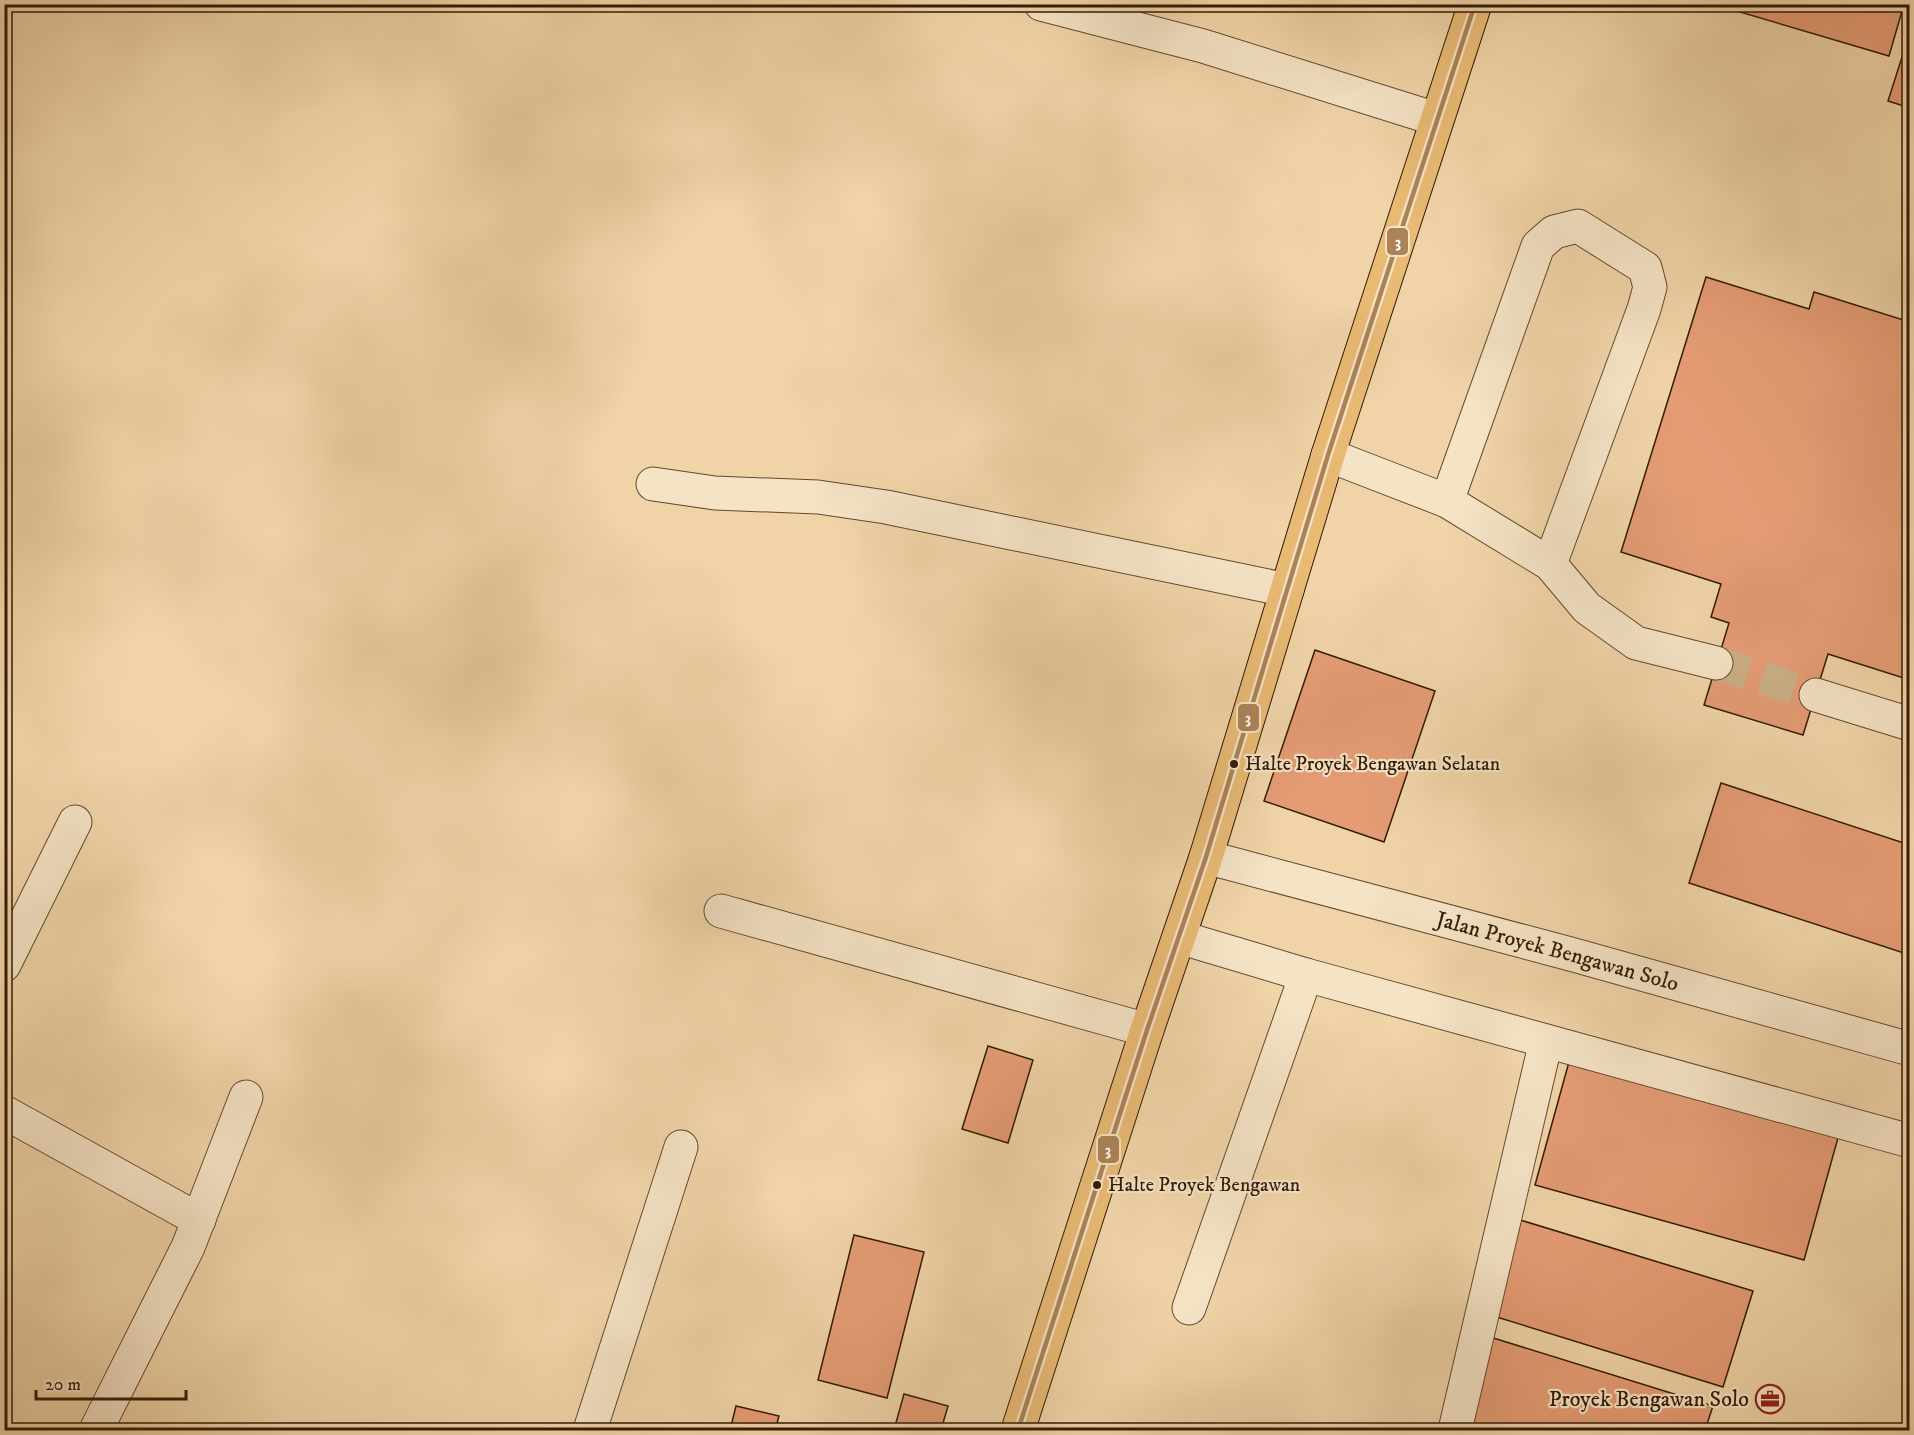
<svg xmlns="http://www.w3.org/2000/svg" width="1914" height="1435" viewBox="0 0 1914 1435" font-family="'IM FELL DW Pica',serif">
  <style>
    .building { fill: #e59c75; stroke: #321b06; stroke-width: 1.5 }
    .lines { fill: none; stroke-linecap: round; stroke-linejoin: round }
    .minor-tunnel { stroke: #caaf87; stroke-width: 33; stroke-dasharray: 33 16; stroke-linecap: butt }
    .minor-casing { stroke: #62492e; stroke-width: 35 }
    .major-casing { stroke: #321b06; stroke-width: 35 }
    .minor { stroke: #f5e3c6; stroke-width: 33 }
    .major { stroke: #e8ba74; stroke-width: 33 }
    .bus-1-casing { stroke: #f5e3c6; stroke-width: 9 }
    .bus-1 { stroke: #ac8356; stroke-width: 4.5 }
    .bus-dot { fill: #321b06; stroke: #f5e3c6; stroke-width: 2 }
    .labels { text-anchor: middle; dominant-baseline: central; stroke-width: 4.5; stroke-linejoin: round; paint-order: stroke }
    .bus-label { font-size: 20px; fill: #321b06; stroke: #f5e3c6; text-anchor: start }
    .street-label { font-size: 22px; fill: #321b06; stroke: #f5e3c6 }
    .poi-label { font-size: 22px; fill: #321b06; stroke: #f5e3c6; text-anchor: end }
    .line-badge { stroke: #f5e3c6; stroke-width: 2 }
    .badge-label { font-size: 16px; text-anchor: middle; font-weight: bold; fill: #fff }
  </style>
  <rect width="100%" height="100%" fill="#f0d4a7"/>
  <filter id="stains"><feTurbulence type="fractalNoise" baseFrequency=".00333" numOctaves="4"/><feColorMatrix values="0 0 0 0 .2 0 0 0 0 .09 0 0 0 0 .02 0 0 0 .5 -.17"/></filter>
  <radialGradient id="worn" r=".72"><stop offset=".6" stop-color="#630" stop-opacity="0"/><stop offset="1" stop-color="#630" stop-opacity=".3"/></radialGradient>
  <!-- building -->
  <g class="building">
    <path d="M 1713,4 L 1904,4 L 1889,56 Z"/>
    <path d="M 1910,32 L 1910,108 L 1888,101 Z"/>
    <path d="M 1706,277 L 1809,309 L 1814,292 L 1910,322 L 1910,680 L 1828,654 L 1803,735 L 1704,705 L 1729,623 L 1711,617 L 1721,584 L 1621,552 Z"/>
    <path d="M 1315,650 L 1435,691 L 1384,842 L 1264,801 Z"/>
    <path d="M 1721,783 L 1910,845 L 1910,955 L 1689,883 Z"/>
    <path d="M 988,1046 L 1033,1060 L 1008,1143 L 962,1129 Z"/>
    <path d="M 1572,1051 L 1841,1127 L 1804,1260 L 1535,1185 Z"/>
    <path d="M 1517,1219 L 1753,1291 L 1723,1387 L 1487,1314 Z"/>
    <path d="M 854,1235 L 924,1252 L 887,1398 L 818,1380 Z"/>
    <path d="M 1490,1337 L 1713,1406 L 1705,1430 L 1462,1430 Z"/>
    <path d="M 904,1394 L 948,1406 L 941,1430 L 894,1430 Z"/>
    <path d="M 736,1406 L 779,1416 L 775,1430 L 730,1430 Z"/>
  </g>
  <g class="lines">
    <!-- minor-tunnel -->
    <path class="minor-tunnel" d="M 1716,663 L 1816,695"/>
    <!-- minor casing -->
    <g class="minor-casing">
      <g id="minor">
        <path d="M 1041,4 L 1203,46 L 1436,119"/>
        <path d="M 1328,455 L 1447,501 L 1550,564 L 1587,608 L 1636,643 L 1716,663"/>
        <path d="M 653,484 L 715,493 L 818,497 L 886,507 L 1287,590"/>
        <path d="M 1447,501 L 1538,246 L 1554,232 L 1578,226 L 1645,268 L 1650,287 L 1644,309 L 1550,564"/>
        <path d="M 1816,695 L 1910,724"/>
        <path id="s1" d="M 1206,857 L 1574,955 L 1910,1049"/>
        <path d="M 721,911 L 1147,1030"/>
        <path d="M 1179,937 L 1306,975 L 1910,1141"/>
        <path d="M 4,965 L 75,822"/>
        <path d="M 4,1112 L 199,1220"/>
        <path d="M 1189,1308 L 1306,975"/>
        <path d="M 96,1430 L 188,1247 L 246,1097"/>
        <path d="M 590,1430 L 681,1147"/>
        <path d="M 1455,1430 L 1546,1041"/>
      </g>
    </g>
    <!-- major casing -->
    <g class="major-casing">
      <path id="major" d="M 1018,1430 L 1147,1030 L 1206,857 L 1328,455 L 1475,4"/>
    </g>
    <!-- minor -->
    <use href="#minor" class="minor"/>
    <!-- major -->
    <use href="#major" class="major"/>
    <!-- bus-1 casing -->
    <g class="bus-1-casing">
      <path id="bus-1" d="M 1018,1430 L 1147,1030 L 1206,857 L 1328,455 L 1475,4"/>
    </g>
    <!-- bus-1 -->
    <use href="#bus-1" class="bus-1"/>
  </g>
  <!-- icons -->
  <defs>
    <g id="office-ring" transform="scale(1.5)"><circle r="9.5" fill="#f5e3c6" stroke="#8f2418" stroke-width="1.5"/><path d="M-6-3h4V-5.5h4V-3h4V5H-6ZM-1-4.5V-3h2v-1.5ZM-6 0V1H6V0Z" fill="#8f2418"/></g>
  </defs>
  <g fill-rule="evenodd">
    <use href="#office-ring" x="1770" y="1399"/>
  </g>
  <!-- markers -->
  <g class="bus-dot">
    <circle cx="1234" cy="764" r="5"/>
    <circle cx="1097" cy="1185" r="5"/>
  </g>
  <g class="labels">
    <!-- bus labels -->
    <g class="bus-label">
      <text x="1245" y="764">Halte Proyek Bengawan Selatan</text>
      <text x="1108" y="1185">Halte Proyek Bengawan</text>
    </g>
    <!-- street labels -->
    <g class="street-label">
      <text stroke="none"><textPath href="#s1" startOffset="364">Jalan Proyek Bengawan Solo</textPath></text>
    </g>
    <!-- poi labels -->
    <g class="poi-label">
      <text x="1749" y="1399">Proyek Bengawan Solo</text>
    </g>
  </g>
  <g class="line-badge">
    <rect x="1386" y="227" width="23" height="29" rx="6" fill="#ac8356"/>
    <rect x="1237" y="703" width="23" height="29" rx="6" fill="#ac8356"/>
    <rect x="1097" y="1135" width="23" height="29" rx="6" fill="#ac8356"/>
  </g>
  <g class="badge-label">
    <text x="1398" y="247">3</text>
    <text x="1248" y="723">3</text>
    <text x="1108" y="1155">3</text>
  </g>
  <!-- margin -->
  <rect width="1914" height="1435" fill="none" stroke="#f0d4a7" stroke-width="24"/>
  <rect x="6" y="6" width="1902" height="1423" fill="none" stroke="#321b06" stroke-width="3"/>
  <rect x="12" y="12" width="1890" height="1411" fill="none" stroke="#321b06" stroke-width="1.5"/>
  <!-- scale -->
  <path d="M36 1390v9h150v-9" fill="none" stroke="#321b06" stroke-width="3"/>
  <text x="45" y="1390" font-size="18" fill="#321b06" stroke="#f5e3c6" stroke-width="4.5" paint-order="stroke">20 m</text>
  <rect width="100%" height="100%" filter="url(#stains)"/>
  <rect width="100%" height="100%" fill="url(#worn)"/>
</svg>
